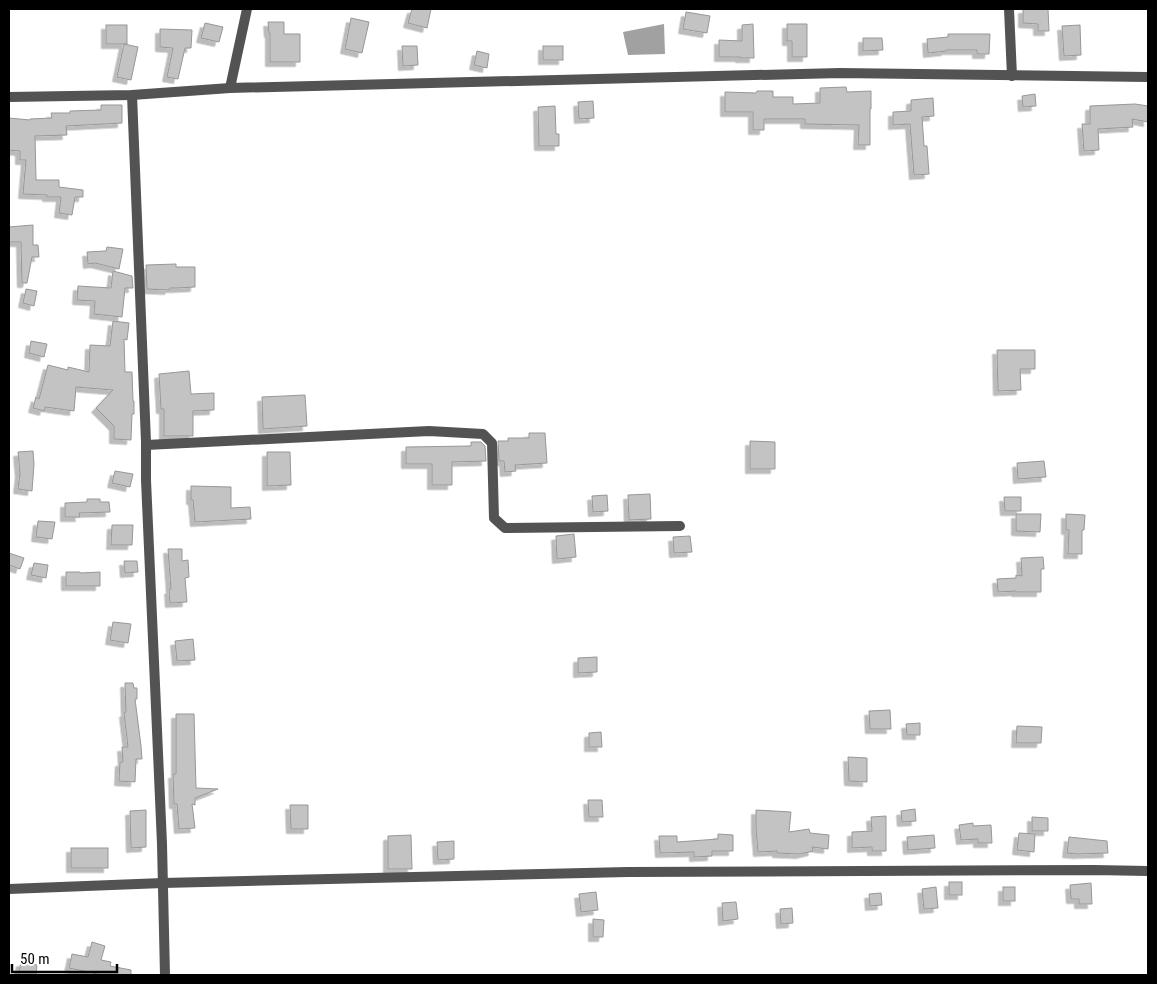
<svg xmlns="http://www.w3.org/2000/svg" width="1157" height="984" viewBox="0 0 1157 984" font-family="'Roboto Condensed',sans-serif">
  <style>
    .water { fill: #a1a1a1 }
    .building { fill: #c3c3c3; stroke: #979797; filter: url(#shadow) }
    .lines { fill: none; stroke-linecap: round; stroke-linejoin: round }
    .street { stroke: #535353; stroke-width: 10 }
  </style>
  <defs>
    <filter id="shadow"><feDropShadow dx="-4.5" dy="4.5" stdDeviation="0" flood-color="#0004"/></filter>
  </defs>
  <rect width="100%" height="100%" fill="#fff"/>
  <!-- water -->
  <path class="water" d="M 664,24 L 665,54 L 628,55 L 623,32 Z"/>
  <!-- building -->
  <g class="building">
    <path d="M 412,9 L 431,9 L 427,28 L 408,23 Z"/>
    <path d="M 1023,9 L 1048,9 L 1049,31 L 1038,31 L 1038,24 L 1023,23 Z"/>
    <path d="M 686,12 L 710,16 L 707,33 L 683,29 Z"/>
    <path d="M 351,18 L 369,22 L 362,53 L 345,49 Z"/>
    <path d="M 268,22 L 284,22 L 284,34 L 300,34 L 300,62 L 270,62 L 270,33 L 269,33 Z"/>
    <path d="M 205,23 L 223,27 L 219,42 L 201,38 Z"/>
    <path d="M 753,24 L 754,58 L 740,58 L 740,57 L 719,57 L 719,40 L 742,41 L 742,25 Z"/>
    <path d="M 787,24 L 807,24 L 807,57 L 792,57 L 792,41 L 787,41 Z"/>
    <rect x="106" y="25" width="21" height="19"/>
    <path d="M 1080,25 L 1081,55 L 1064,56 L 1062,26 Z"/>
    <path d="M 160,29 L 192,30 L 191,48 L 185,48 L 178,79 L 167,77 L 173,48 L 160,47 Z"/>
    <path d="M 948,34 L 990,34 L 989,54 L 977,54 L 977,50 L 946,50 L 946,51 L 928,53 L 927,39 L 948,37 Z"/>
    <path d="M 863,38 L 882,38 L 883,50 L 863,51 Z"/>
    <path d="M 124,44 L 138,47 L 131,80 L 117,77 Z"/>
    <path d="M 402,46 L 417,46 L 418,65 L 403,66 Z"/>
    <rect x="543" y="46" width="20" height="14"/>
    <path d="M 477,51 L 489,54 L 487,68 L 474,65 Z"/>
    <path d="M 846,87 L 847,92 L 871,91 L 871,109 L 870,109 L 870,145 L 858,145 L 859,125 L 805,124 L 805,119 L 764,119 L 764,130 L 753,130 L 753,112 L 725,112 L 725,92 L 756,93 L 757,91 L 773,91 L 773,97 L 793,97 L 793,104 L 820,103 L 820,88 Z"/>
    <path d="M 1035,94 L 1036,106 L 1023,107 L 1022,96 Z"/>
    <path d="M 933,98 L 934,116 L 922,117 L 924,146 L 927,146 L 929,174 L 914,175 L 910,124 L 893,125 L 893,112 L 911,111 L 911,100 Z"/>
    <path d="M 593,101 L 594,118 L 579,119 L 578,102 Z"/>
    <path d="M 1135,104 L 1148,106 L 1148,122 L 1132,119 L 1133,127 L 1098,129 L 1099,150 L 1084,151 L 1082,124 L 1090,124 L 1090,106 Z"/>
    <path d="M 101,105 L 122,105 L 122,123 L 66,126 L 67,135 L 35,136 L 36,180 L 59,180 L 59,187 L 83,190 L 83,197 L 75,197 L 72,215 L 59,213 L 61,197 L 47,197 L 47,195 L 23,194 L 26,160 L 20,160 L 20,151 L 9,150 L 9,118 L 30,120 L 30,119 L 52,118 L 51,113 L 70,113 L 70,111 L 101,110 Z"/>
    <path d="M 555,106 L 556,134 L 559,134 L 559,146 L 539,146 L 538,107 Z"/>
    <path d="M 33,225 L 33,245 L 38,245 L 39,257 L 32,257 L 27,283 L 22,283 L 21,242 L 9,242 L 9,227 Z"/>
    <path d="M 107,247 L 123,249 L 119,269 L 95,263 L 88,264 L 87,252 L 106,251 Z"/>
    <path d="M 176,264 L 176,267 L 195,267 L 195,287 L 177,288 L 170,288 L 169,290 L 147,289 L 146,265 Z"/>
    <path d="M 113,271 L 132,276 L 133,288 L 125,288 L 122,317 L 94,314 L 95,301 L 77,300 L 78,286 L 111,288 Z"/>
    <path d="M 26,289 L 37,291 L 34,306 L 23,303 Z"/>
    <path d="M 113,321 L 129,323 L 127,340 L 124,339 L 125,372 L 132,372 L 133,401 L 134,401 L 134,414 L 132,414 L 131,440 L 114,439 L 114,426 L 96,408 L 113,390 L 76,387 L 74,411 L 45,407 L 44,411 L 33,408 L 36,397 L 39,399 L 48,365 L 68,370 L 68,367 L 89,372 L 90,345 L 110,346 Z"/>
    <path d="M 31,341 L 47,344 L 44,357 L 29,353 Z"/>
    <path d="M 997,350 L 1035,350 L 1035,369 L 1020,369 L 1021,390 L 998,391 Z"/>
    <path d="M 189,371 L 191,394 L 214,393 L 214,410 L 193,411 L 193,436 L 164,436 L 164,409 L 161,409 L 159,374 Z"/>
    <path d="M 305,395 L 307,426 L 263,429 L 262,397 Z"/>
    <path d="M 529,433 L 545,433 L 547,463 L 515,465 L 516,471 L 505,472 L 504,461 L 499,461 L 498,441 L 508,441 L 508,438 L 529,438 Z"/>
    <path d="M 750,441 L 775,442 L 775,469 L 750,469 Z"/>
    <path d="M 471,442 L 481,442 L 485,446 L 486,461 L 452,462 L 452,485 L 432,485 L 432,464 L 406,464 L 406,447 L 471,446 Z"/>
    <path d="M 33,451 L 34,464 L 32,491 L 18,489 L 20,473 L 18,452 Z"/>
    <path d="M 267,452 L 290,452 L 291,485 L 267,486 Z"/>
    <path d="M 1044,461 L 1046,477 L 1018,479 L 1017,463 Z"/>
    <path d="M 115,471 L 133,474 L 130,487 L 112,483 Z"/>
    <path d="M 191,486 L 231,487 L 231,508 L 250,507 L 251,519 L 195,522 L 193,500 L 191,500 Z"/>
    <path d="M 650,494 L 651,519 L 629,520 L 628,495 Z"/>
    <path d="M 607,495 L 608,511 L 593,512 L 592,496 Z"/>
    <path d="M 1004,497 L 1021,497 L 1021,511 L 1005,511 Z"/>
    <path d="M 87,499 L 100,499 L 100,502 L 109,502 L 110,512 L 79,513 L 80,517 L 65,517 L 65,503 L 87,502 Z"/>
    <path d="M 1016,514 L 1041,514 L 1040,532 L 1016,531 Z"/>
    <path d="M 1066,514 L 1085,515 L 1084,530 L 1082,530 L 1082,554 L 1068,554 L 1069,530 L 1066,530 Z"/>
    <path d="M 38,521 L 55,522 L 52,539 L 36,537 Z"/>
    <path d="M 112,525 L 133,525 L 132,545 L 111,545 Z"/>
    <path d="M 574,534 L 576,557 L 557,559 L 556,536 Z"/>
    <path d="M 690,536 L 692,552 L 674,553 L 673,537 Z"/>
    <path d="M 168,549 L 182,549 L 182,561 L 188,560 L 189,577 L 185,578 L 187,602 L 170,603 L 169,590 L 171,589 Z"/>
    <path d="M 9,553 L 24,558 L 20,569 L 9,565 Z"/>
    <path d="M 1043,557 L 1044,569 L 1041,569 L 1041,592 L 1016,592 L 1016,591 L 998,592 L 997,579 L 1016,578 L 1016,575 L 1022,576 L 1021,558 Z"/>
    <path d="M 124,561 L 137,561 L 138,572 L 125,573 Z"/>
    <path d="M 34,563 L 48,565 L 46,578 L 31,575 Z"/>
    <path d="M 66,572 L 80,572 L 80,573 L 100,572 L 100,586 L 66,586 Z"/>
    <path d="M 113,622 L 131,624 L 128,643 L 110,640 Z"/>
    <path d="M 193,639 L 195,660 L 177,661 L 175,641 Z"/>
    <path d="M 597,657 L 597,672 L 578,673 L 578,658 Z"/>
    <path d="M 125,683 L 133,683 L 134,688 L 137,688 L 137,699 L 135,699 L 141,746 L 142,759 L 136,759 L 135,782 L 119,781 L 120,762 L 123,762 L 122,747 L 128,747 L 124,713 L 126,712 Z"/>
    <path d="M 890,710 L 891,729 L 870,729 L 869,711 Z"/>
    <path d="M 176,714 L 194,714 L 196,788 L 218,789 L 195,798 L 195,805 L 192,804 L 195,828 L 179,829 L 177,804 L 174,804 L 173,774 L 176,774 Z"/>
    <path d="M 920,723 L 920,735 L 907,735 L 906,724 Z"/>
    <path d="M 1017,726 L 1042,727 L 1041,743 L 1016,743 Z"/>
    <path d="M 601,732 L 602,747 L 589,747 L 589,733 Z"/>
    <path d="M 848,757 L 867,758 L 867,782 L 849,781 Z"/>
    <path d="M 588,800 L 602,800 L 603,817 L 589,817 Z"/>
    <path d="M 290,805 L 308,805 L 308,829 L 291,829 Z"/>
    <path d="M 915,809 L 916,821 L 902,822 L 901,811 Z"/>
    <path d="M 146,810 L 146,847 L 131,848 L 130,811 Z"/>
    <path d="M 756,810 L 791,812 L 789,832 L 809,829 L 810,833 L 829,835 L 828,849 L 812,847 L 813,851 L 800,854 L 777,853 L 777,851 L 758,852 L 756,828 Z"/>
    <path d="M 886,816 L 886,851 L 872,851 L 872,847 L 852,848 L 852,832 L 872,831 L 871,817 Z"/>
    <path d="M 1032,817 L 1048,818 L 1048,831 L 1032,831 Z"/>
    <path d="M 973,823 L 973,826 L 991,825 L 992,843 L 978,843 L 978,839 L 961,840 L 959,825 Z"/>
    <path d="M 1019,833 L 1035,834 L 1034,852 L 1017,850 Z"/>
    <path d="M 718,834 L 733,835 L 733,851 L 712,851 L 712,856 L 694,857 L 694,852 L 660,853 L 659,836 L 677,836 L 677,842 L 718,839 Z"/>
    <path d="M 411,835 L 412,869 L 388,869 L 388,836 Z"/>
    <path d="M 934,835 L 935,848 L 908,850 L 907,837 Z"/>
    <path d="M 1069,837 L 1107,841 L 1108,853 L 1077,854 L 1067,853 Z"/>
    <path d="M 454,841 L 454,859 L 438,860 L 437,842 Z"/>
    <rect x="71" y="848" width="37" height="20"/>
    <rect x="949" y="882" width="13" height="13"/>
    <path d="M 1091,883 L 1092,904 L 1079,904 L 1079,899 L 1071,899 L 1070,885 Z"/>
    <path d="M 936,887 L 938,908 L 924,909 L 922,889 Z"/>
    <rect x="1003" y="887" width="12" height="14"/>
    <path d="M 596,892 L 598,910 L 581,912 L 579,894 Z"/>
    <path d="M 881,893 L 882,905 L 870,906 L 869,894 Z"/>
    <path d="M 736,902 L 738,919 L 723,921 L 722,903 Z"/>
    <path d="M 792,908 L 793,923 L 781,924 L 780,909 Z"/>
    <path d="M 593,919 L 604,920 L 603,937 L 593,937 Z"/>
    <path d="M 92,942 L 105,946 L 101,960 L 111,962 L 110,966 L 131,970 L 131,975 L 102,975 L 69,968 L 72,954 L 88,957 Z"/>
    <path d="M 21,962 L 37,965 L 36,975 L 18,975 Z"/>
  </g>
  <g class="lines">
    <!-- street -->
    <g class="street">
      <path d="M 1009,9 L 1012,76"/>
      <path d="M 230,88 L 247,9"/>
      <path d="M 132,95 L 146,442 L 146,480 L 162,844 L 165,975"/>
      <path d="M 9,97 L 132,95 L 230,88 L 840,73 L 1148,77"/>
      <path d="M 146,445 L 429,431 L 483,434 L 492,443 L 494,518 L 505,528 L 680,526"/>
      <path d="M 9,889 L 163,883 L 628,872 L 1094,870 L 1148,871"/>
    </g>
  </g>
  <!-- border -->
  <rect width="1157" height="984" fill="none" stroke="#000000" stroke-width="20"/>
  <!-- scale -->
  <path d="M12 964v8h105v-8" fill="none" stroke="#000000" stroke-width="2.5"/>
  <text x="20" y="964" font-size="15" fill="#000000" stroke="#ffffff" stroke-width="4" paint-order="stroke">50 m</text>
</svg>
